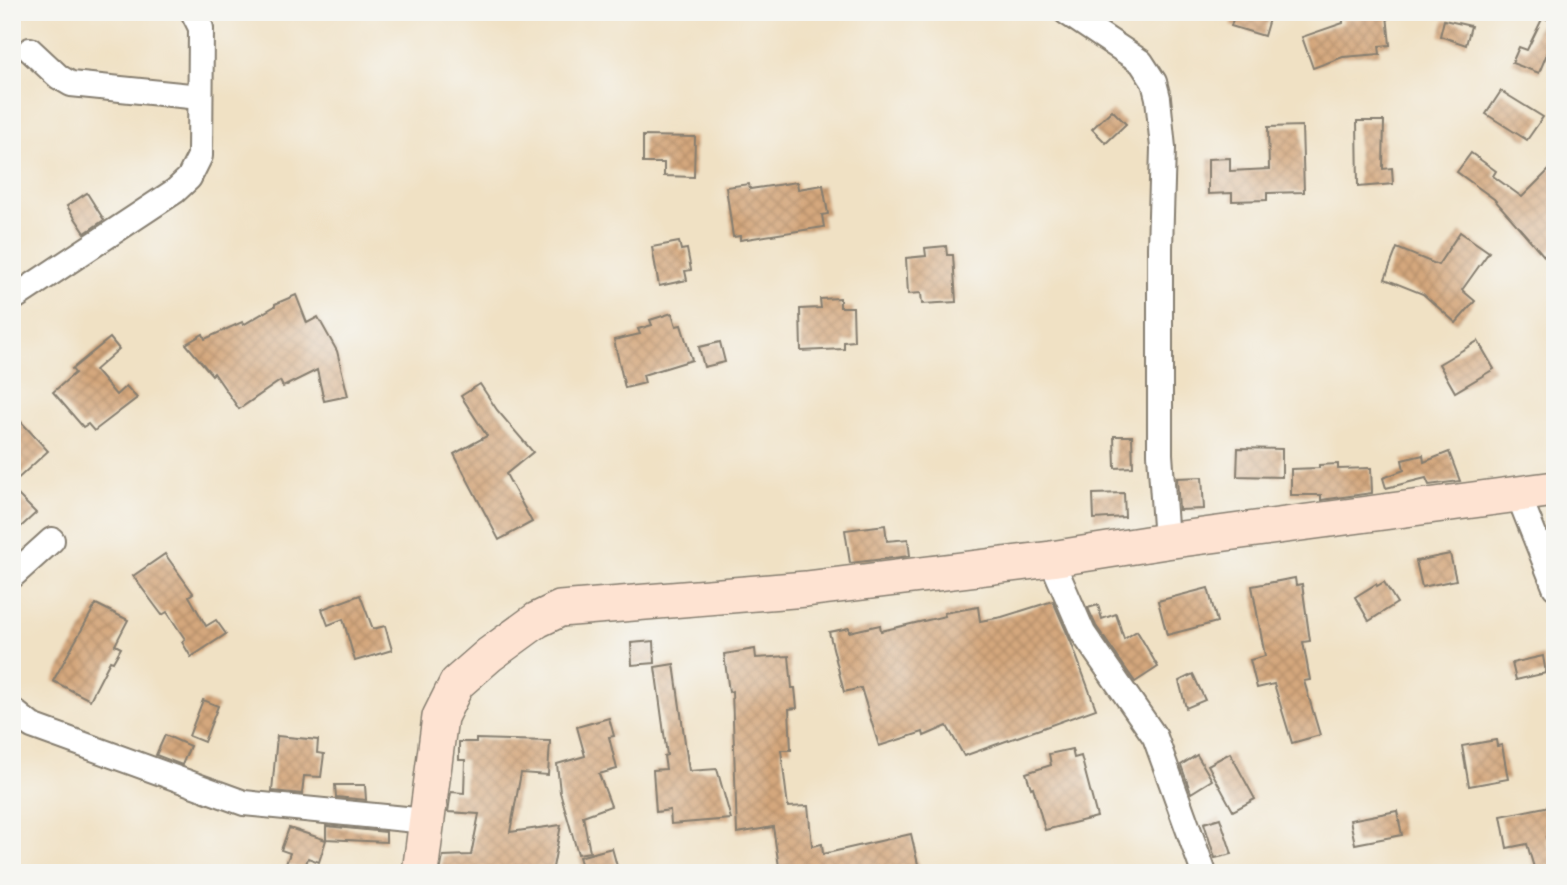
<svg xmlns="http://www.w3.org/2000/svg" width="1567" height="885" viewBox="0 0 1567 885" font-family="Itim,sans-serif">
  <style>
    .building { fill: url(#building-cross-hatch) }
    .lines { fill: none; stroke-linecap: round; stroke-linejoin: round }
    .street-casing { stroke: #867e70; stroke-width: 28 }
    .secondary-casing { stroke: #867e70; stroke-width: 38 }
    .street { stroke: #fff; stroke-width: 24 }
    .secondary { stroke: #fee3d2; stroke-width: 35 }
  </style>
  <defs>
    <pattern id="building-cross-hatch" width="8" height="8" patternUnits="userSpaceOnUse" patternTransform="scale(1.75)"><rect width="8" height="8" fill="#d4a77d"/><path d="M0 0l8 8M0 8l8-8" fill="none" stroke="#b58f6b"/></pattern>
  </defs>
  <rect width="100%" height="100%" fill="#f6f6f2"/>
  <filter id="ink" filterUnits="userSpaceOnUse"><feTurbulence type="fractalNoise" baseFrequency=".0143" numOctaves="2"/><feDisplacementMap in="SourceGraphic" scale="14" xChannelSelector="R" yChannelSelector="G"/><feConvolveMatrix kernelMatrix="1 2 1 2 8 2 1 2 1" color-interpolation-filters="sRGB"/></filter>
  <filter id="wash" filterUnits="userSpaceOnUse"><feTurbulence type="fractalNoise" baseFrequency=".00686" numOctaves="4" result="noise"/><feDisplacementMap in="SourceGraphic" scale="28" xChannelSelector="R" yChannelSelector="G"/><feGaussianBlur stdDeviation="1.57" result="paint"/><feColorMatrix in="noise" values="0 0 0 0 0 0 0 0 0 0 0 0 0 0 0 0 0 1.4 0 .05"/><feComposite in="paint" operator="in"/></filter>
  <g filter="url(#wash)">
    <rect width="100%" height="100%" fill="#f0e1c4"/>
    <g id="blocks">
      <!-- building -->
      <g class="building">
        <path d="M 1235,12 L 1271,12 L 1264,36 L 1231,26 Z"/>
        <path d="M 1364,12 L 1382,12 L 1382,15 L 1387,15 L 1390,45 L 1379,46 L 1380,54 L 1343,57 L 1313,68 L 1302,37 L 1343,23 L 1343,19 L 1364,17 Z"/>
        <path d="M 1543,17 L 1555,23 L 1555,46 L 1551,44 L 1539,73 L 1512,63 L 1519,47 L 1527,50 Z"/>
        <path d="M 1444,20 L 1471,26 L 1466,45 L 1440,36 Z"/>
        <path d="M 1501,91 L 1543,117 L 1527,140 L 1486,114 Z"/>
        <path d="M 1112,110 L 1126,124 L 1106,143 L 1092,129 Z"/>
        <path d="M 1357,121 L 1384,121 L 1383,169 L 1392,168 L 1393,184 L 1358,187 Z"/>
        <path d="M 1302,126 L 1304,192 L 1267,193 L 1267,200 L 1232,201 L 1232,193 L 1208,194 L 1208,159 L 1230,158 L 1230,171 L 1269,169 L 1268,127 Z"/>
        <path d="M 643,136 L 695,137 L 694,177 L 664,176 L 664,163 L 643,163 Z"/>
        <path d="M 1471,153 L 1496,171 L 1493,176 L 1522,197 L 1555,164 L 1555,246 L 1544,256 L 1494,199 L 1457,172 Z"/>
        <path d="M 797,182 L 798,189 L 823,185 L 828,214 L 822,215 L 824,227 L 740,240 L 740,236 L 733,237 L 726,187 L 749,184 L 750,189 Z"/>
        <path d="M 87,193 L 104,220 L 85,233 L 67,206 Z"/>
        <path d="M 1460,232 L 1489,252 L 1462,290 L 1475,301 L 1456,323 L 1423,294 L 1385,279 L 1397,248 L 1438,265 Z"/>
        <path d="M 679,242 L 681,250 L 687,249 L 691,270 L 685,271 L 687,280 L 659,286 L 652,247 Z"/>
        <path d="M 946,246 L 947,255 L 953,255 L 956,302 L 922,304 L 921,293 L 908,294 L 906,258 L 926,256 L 925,248 Z"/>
        <path d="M 296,295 L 307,323 L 318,317 L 337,351 L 348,396 L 324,401 L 317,370 L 283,387 L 280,381 L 239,409 L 214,373 L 212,375 L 186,344 L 203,334 L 205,339 L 242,322 L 243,325 L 275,306 L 275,304 Z"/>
        <path d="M 840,298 L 840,307 L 853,307 L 854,341 L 844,342 L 844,349 L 801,351 L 800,309 L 821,308 L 820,299 Z"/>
        <path d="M 672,313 L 676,326 L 681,325 L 692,360 L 643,375 L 645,383 L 625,388 L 614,340 L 640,334 L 638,329 L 652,325 L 650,320 Z"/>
        <path d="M 110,338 L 119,349 L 95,370 L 116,395 L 126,386 L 137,398 L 94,431 L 88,424 L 83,427 L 53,392 L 75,373 L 72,369 Z"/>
        <path d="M 1478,341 L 1494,369 L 1455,392 L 1439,364 Z"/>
        <path d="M 720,342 L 725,362 L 704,367 L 699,347 Z"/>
        <path d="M 480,384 L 497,410 L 533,452 L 506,474 L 532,522 L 499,540 L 454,454 L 487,436 L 461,396 Z"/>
        <path d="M 12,412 L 48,451 L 12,484 Z"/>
        <path d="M 1114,436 L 1132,436 L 1133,467 L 1115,468 Z"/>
        <path d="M 1238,448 L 1282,449 L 1282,477 L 1237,476 Z"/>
        <path d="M 1449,452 L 1460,481 L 1429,485 L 1426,478 L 1386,488 L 1383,478 L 1404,470 L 1402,460 L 1423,455 L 1424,462 Z"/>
        <path d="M 1338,464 L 1338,469 L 1371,468 L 1372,493 L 1321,500 L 1321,495 L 1291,495 L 1291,469 L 1319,468 L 1319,465 Z"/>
        <path d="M 1202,477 L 1204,509 L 1179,510 L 1177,478 Z"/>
        <path d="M 12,489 L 36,513 L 12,535 Z"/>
        <path d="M 1124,493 L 1125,517 L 1094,519 L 1093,494 Z"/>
        <path d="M 885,525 L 887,541 L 908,539 L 910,556 L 850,563 L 845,530 Z"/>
        <path d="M 165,554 L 193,593 L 189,596 L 206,626 L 216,620 L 226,634 L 191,657 L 182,642 L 185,639 L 167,612 L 162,615 L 133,576 Z"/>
        <path d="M 1450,554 L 1456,580 L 1422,587 L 1416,561 Z"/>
        <path d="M 1295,578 L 1296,585 L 1302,584 L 1310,641 L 1303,642 L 1310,680 L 1304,681 L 1320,735 L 1292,743 L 1274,684 L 1257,688 L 1250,660 L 1265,656 L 1252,586 Z"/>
        <path d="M 1384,582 L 1397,603 L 1369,621 L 1355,597 L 1376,584 L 1377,586 Z"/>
        <path d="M 1208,588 L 1217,622 L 1167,635 L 1158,601 Z"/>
        <path d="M 360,595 L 373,629 L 385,626 L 392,650 L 355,661 L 343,619 L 328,625 L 322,609 Z"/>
        <path d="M 1053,601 L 1071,642 L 1096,709 L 964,756 L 947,726 L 924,736 L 923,732 L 879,746 L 861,688 L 844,692 L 829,632 L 849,628 L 849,632 L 880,625 L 881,631 L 945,616 L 944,613 L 978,607 L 980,621 L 1002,617 Z"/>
        <path d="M 96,604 L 128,620 L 115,645 L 121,648 L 113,662 L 110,661 L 90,700 L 53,681 Z"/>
        <path d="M 1098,605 L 1102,619 L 1116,614 L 1124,639 L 1137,631 L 1158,667 L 1135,682 L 1096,626 L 1088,608 Z"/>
        <path d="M 654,641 L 655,663 L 632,665 L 631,643 Z"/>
        <path d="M 755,649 L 756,658 L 789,656 L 792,688 L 795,688 L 797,708 L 789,709 L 791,750 L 781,750 L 788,807 L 808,806 L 812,846 L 822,844 L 823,854 L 911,834 L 920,873 L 780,873 L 773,827 L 737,833 L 732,691 L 729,692 L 724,654 Z"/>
        <path d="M 1543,656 L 1546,673 L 1516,680 L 1512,663 Z"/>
        <path d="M 674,664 L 689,771 L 717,769 L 731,819 L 671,824 L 670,810 L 656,812 L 653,770 L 666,769 L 664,756 L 667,755 L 655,667 Z"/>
        <path d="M 1193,674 L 1205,700 L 1186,708 L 1179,681 Z"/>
        <path d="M 203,700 L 218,706 L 204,742 L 189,736 Z"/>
        <path d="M 609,718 L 614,736 L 609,737 L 617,769 L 599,774 L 611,806 L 583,816 L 590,852 L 578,854 L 560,792 L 557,764 L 585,756 L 577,727 Z"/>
        <path d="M 165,735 L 190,746 L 182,765 L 156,755 Z"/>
        <path d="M 277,736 L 318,740 L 317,753 L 324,754 L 321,777 L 304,776 L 302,794 L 272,791 Z"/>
        <path d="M 476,739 L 550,741 L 548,775 L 521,773 L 510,832 L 561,825 L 552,873 L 440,873 L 443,856 L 471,855 L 479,814 L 448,812 L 451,792 L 464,793 L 465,760 L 459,760 L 459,742 L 476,742 Z"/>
        <path d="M 1496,740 L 1497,746 L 1502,745 L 1508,779 L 1469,786 L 1462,746 Z"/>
        <path d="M 1072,749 L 1074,758 L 1081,756 L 1097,817 L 1045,830 L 1033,787 L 1031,788 L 1026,773 L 1051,765 L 1049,754 Z"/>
        <path d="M 1230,753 L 1255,799 L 1233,811 L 1208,765 Z"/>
        <path d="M 1197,755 L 1212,780 L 1191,793 L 1181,765 Z"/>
        <path d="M 335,785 L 365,785 L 366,800 L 336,797 Z"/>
        <path d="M 1555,805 L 1555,835 L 1546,837 L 1554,865 L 1535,871 L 1527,844 L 1507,848 L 1501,816 Z"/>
        <path d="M 1397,811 L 1402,835 L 1355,844 L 1350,820 Z"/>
        <path d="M 1220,818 L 1232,854 L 1215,858 L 1204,823 Z"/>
        <path d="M 326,826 L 386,832 L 386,842 L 326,839 Z"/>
        <path d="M 289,828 L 326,840 L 319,862 L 308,858 L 304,870 L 286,864 L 290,853 L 281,850 Z"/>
        <path d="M 612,848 L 618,870 L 607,873 L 584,873 L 579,857 Z"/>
      </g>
    </g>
  </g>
  <g filter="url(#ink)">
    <use href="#blocks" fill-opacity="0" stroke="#867e70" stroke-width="2"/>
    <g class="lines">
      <!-- street casing -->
      <g class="street-casing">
        <g id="street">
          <path d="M 1066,12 L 1141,62 L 1154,82 L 1158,98 L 1163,148 L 1160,248 L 1160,454 L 1166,541"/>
          <path d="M 30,50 L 59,77 L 71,84 L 200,97"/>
          <path d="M 12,299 L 175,191 L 189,178 L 200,156 L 201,28 L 193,12"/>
          <path d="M 1518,494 L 1555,587"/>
          <path d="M 1051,559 L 1083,633 L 1155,737 L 1204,873"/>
          <path d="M 12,576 L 52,540"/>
          <path d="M 12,710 L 32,726 L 244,803 L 426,821"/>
        </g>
      </g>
      <!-- secondary casing -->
      <g class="secondary-casing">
        <path id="secondary" d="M 420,873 L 440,717 L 457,683 L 489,655 L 537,620 L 560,609 L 806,589 L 1051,559 L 1166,541 L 1555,489"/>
      </g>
      <!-- street -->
      <use href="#street" class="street"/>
      <!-- secondary -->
      <use href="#secondary" class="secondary"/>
    </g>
  </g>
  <!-- margin -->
  <rect width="1567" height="885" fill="none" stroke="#f6f6f2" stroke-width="42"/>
</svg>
